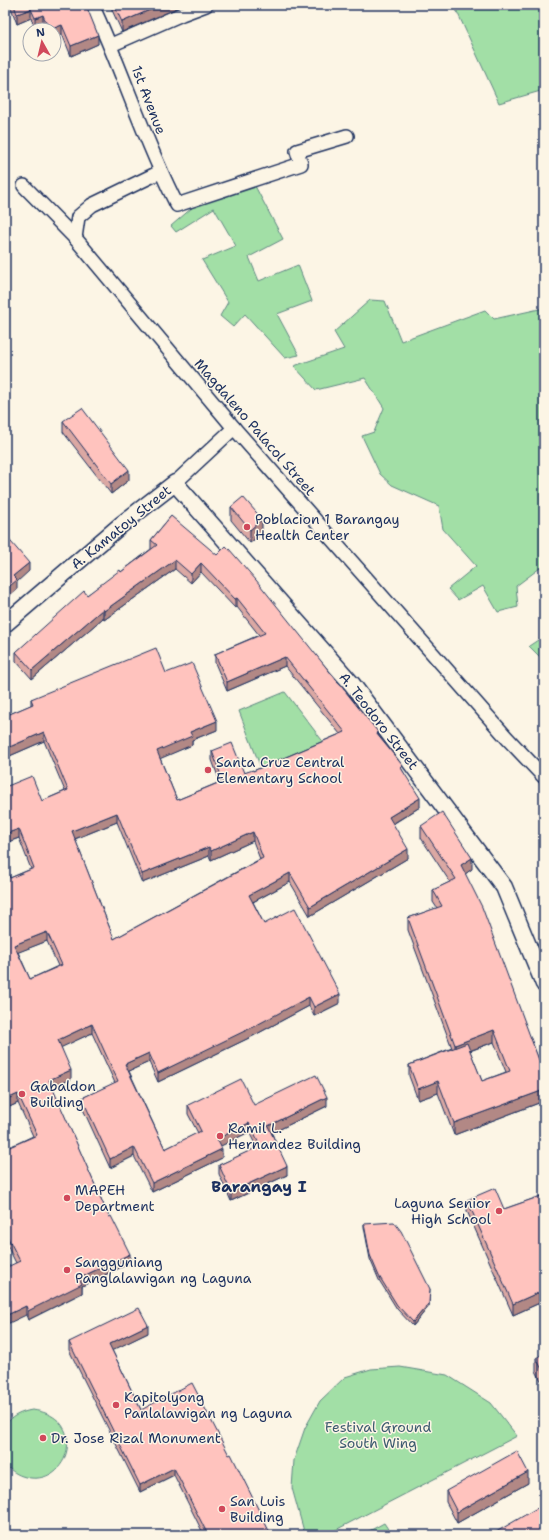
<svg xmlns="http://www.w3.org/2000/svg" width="549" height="1540" viewBox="0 0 549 1540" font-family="'Shantell Sans',sans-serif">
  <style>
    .green { fill: #a2dfa6; stroke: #5e8782 }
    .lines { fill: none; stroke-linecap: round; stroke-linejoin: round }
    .minor-casing { stroke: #1b2f5e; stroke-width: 16 }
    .tertiary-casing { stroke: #1b2f5e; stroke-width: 19 }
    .minor { stroke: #fcf5e5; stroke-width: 13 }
    .tertiary { stroke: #fcf5e5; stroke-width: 16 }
    .wall { fill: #dba8a3; stroke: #1b2f5e; fill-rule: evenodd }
    .shaded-wall { fill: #b28885; stroke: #1b2f5e }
    .building { fill: #ffc3be; stroke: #1b2f5e; fill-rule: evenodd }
    .poi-dot { fill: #d1495b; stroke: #fcf5e5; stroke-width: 1.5 }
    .labels { text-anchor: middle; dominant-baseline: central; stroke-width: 3; stroke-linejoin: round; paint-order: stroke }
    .street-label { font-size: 14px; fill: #1b2f5e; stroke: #fcf5e5 }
    .poi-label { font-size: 14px; fill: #1b2f5e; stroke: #fcf5e5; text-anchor: start }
    .park-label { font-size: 14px; fill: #3d5b70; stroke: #fcf5e5 }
    .quarter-label { font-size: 16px; font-weight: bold; fill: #1b2f5e; stroke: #fcf5e5 }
  </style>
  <rect width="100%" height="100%" fill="#fcf5e5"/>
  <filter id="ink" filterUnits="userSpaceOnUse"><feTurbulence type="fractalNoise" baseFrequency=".025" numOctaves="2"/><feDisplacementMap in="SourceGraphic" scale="8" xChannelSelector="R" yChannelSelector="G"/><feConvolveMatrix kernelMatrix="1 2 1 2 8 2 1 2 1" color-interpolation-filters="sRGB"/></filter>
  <g filter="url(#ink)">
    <!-- green -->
    <g class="green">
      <path d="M 454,5 L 544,5 L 544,90 L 499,103 Z"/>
      <path d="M 255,186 L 283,239 L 249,257 L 259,281 L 298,265 L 312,301 L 277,314 L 299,355 L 285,358 L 245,314 L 233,327 L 220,316 L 228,302 L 202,260 L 236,246 L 214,208 L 176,232 L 171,226 L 193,207 Z"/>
      <path d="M 370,300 L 385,301 L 401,341 L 485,310 L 494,319 L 544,308 L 544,565 L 516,586 L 518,607 L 498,612 L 483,586 L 458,600 L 448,589 L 476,566 L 443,529 L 439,506 L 392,485 L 380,474 L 362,436 L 374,432 L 384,408 L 365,378 L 316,390 L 294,366 L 344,349 L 334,332 Z"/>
      <path d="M 544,636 L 544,661 L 529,646 Z"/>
      <path d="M 285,692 L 341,765 L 269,789 L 239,711 Z"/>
      <path d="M 400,1367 L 447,1375 L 491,1403 L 517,1436 L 326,1535 L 305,1535 L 292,1488 L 294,1460 L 305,1428 L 320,1401 L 345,1377 L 371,1369 Z"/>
      <path d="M 32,1410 C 91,1416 69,1492 22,1476 C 16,1474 8,1469 5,1463 C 3,1457 5,1433 5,1426 C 11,1416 21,1412 32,1410 Z"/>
      <path d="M 384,1523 L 392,1535 L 362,1535 Z"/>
    </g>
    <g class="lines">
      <!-- minor casing -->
      <g class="minor-casing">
        <g id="minor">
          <path d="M 92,5 C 123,71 144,141 177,205 L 301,164 L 297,151 L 347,136"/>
          <path d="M 111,45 L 182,14 L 206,5"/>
          <path d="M 24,186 L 75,238 L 234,428 L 507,738 L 544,777"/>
          <path d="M 75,238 L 78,217 L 92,205 L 160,172"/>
          <path d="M 175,483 L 234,428"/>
        </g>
      </g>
      <!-- tertiary casing -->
      <g class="tertiary-casing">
        <path id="tertiary" d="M 5,624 L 122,524 L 175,483 L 352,684 L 504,887 L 544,984"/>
      </g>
      <!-- minor -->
      <use href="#minor" class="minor"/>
      <!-- tertiary -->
      <use href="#tertiary" class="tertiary"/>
    </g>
    <!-- wall -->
    <g class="wall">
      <path d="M 10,5 L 86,5 L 98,44 L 71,56 L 62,34 L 54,30 L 45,30 L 43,25 L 35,28 L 31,18 L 17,24 Z"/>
      <path d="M 112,5 L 175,5 L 175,9 L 122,32 L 112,10 Z"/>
      <path d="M 63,421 L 129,480 L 111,494 L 63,432 Z"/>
      <path d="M 231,507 L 262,533 L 250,543 L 231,520 Z"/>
      <path d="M 171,516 L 378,735 L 403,771 L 420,807 L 393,824 L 408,858 L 310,916 L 290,882 L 253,902 L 264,924 L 340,1003 L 314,1016 L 309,1006 L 253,1036 L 158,1082 L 149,1062 L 129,1071 L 165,1149 L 198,1133 L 188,1114 L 188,1105 L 327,1106 L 272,1133 L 287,1175 L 231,1201 L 219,1174 L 219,1165 L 257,1148 L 249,1132 L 220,1146 L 222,1158 L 152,1192 L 134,1156 L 110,1168 L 82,1107 L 82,1098 L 115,1083 L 92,1033 L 61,1047 L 71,1079 L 52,1088 L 109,1217 L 130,1263 L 82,1286 L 82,1293 L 28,1320 L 26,1315 L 16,1263 L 6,1243 L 5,1243 L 5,1149 L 33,1136 L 18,1103 L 5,1109 L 5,867 L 10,878 L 31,869 L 19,838 L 5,843 L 42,801 L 65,791 L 44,741 L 5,758 L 5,716 L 31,705 L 31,699 L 166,673 L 217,730 L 192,740 L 192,745 L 160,758 L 177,800 L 220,782 L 212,760 L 212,751 L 244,773 L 253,771 L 340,734 L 285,666 L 227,691 L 215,663 L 215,654 L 259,635 L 237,607 L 235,608 L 201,572 L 191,583 L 175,569 L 104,620 L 103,618 L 32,679 L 16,661 L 16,652 L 87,595 L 121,572 L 151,549 L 151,540 ZM 117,822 L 142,883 L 209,856 L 211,860 L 253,841 L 260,859 L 114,939 L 75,839 ZM 47,941 L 58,966 L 30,979 L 18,952 Z"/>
      <path d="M 421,826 L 472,869 L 465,874 L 539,1060 L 544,1058 L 544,1101 L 454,1135 L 438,1093 L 418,1100 L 409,1076 L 409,1065 L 452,1048 L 408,930 L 408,918 L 437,908 L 433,902 L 433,890 L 450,882 L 421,838 ZM 494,1042 L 506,1072 L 482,1081 L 470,1051 Z"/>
      <path d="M 544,1195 L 544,1301 L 513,1315 L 467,1211 L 467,1200 L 504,1209 Z"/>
      <path d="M 364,1224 L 430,1289 L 429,1306 L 413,1326 L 397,1309 L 379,1280 L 370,1259 L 364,1227 Z"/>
      <path d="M 148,1333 L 112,1350 L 141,1410 L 229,1455 L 271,1535 L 204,1535 L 174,1475 L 140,1492 L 69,1350 L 69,1342 Z"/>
      <path d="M 544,1354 L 544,1386 L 536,1371 L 536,1358 Z"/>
      <path d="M 528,1483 L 457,1523 L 446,1502 L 446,1491 Z"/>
    </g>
    <!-- shaded-wall -->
    <g class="shaded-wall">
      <path d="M 161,5 L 175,5 L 175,9 L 122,32 L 122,22 Z"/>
      <path d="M 31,9 L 31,18 L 17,24 L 17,14 Z"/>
      <path d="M 43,15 L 43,25 L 35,28 L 35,18 Z"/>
      <path d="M 62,25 L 62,34 L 54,37 L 54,30 L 49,30 Z"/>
      <path d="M 98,35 L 98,44 L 71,56 L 71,46 Z"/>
      <path d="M 129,470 L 129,480 L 111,494 L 111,484 Z"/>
      <path d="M 262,519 L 262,533 L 250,543 L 250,530 Z"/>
      <path d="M 175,560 L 175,569 L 104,620 L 104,611 Z"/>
      <path d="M 29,563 L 29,571 L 17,582 L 17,589 L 5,599 L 5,590 L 13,576 Z"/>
      <path d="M 201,563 L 201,572 L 191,583 L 191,574 Z"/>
      <path d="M 237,598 L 237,607 L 235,608 L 235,599 Z"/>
      <path d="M 103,609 L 103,618 L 32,679 L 32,670 Z"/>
      <path d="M 285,657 L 285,666 L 227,691 L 227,682 Z"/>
      <path d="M 217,721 L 217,730 L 192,740 L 192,745 L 157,760 L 157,751 L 190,732 Z"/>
      <path d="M 44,732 L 44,741 L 5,758 L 5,749 Z"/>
      <path d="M 420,798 L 420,807 L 389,826 L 389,817 Z"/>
      <path d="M 117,813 L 117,822 L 72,840 L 72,831 Z"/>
      <path d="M 19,829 L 19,838 L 5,843 L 5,834 Z"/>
      <path d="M 253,832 L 253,841 L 211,860 L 211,851 Z"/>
      <path d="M 209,847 L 209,856 L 142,883 L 142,874 Z"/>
      <path d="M 408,849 L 408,858 L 310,916 L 310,907 Z"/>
      <path d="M 472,858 L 472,869 L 461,877 L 461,865 Z"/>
      <path d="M 290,873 L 290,882 L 249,904 L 249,895 Z"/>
      <path d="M 47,932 L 47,941 L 14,954 L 14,945 Z"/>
      <path d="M 340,994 L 340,1003 L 314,1016 L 314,1007 Z"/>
      <path d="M 309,997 L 309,1006 L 253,1036 L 158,1082 L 158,1073 Z"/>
      <path d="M 92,1024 L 92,1033 L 58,1049 L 58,1040 Z"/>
      <path d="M 494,1030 L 494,1042 L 455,1056 L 455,1045 Z"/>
      <path d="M 149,1053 L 149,1062 L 125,1073 L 125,1064 Z"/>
      <path d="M 71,1070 L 71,1079 L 49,1089 L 49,1080 Z"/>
      <path d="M 438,1081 L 438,1093 L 418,1100 L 418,1089 Z"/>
      <path d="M 544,1090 L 544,1101 L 454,1135 L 454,1123 Z"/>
      <path d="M 18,1094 L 18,1103 L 5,1109 L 5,1100 Z"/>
      <path d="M 327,1097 L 327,1106 L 268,1135 L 268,1126 Z"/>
      <path d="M 249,1123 L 249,1132 L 217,1148 L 217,1139 Z"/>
      <path d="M 134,1147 L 134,1156 L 110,1168 L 110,1159 Z"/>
      <path d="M 222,1149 L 222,1158 L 152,1192 L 152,1183 Z"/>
      <path d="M 287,1166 L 287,1175 L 231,1201 L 231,1192 Z"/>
      <rect x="5" y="1234" width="1" height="9"/>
      <path d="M 130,1254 L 130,1263 L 82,1286 L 82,1293 L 28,1320 L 28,1311 L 79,1278 Z"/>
      <path d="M 544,1290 L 544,1301 L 513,1315 L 513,1304 Z"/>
      <path d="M 429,1303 L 429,1306 L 413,1326 L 413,1322 Z"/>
      <path d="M 26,1306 L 26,1315 L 5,1325 L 5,1316 Z"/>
      <path d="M 148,1325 L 148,1333 L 109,1352 L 109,1344 Z"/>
      <path d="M 174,1468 L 174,1475 L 140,1492 L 140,1485 Z"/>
      <path d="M 528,1472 L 528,1483 L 457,1523 L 457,1512 Z"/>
    </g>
    <!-- building -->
    <g class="building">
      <path d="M 14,5 L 86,5 L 98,35 L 71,46 L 62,25 L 49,30 L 43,15 L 35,18 L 31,9 L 17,14 Z"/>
      <path d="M 114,5 L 161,5 L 122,22 Z"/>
      <path d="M 82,408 L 129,470 L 111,484 L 63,421 Z"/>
      <path d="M 243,497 L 262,519 L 250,530 L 231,507 Z"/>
      <path d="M 171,516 L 217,555 L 226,546 L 229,549 L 256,580 L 378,732 L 376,733 L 403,766 L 401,768 L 420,798 L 389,817 L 408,849 L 310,907 L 290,873 L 249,895 L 264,924 L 295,908 L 340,994 L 314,1007 L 309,997 L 253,1027 L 158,1073 L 149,1053 L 125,1064 L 165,1149 L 201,1131 L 188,1105 L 241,1079 L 254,1105 L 316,1075 L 327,1097 L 268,1126 L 287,1166 L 231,1192 L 219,1165 L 260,1146 L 249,1123 L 217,1139 L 222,1149 L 152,1183 L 134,1147 L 110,1159 L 82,1098 L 118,1081 L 92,1024 L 58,1040 L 71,1070 L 49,1080 L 109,1217 L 111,1216 L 130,1254 L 79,1278 L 82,1284 L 28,1311 L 26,1306 L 5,1316 L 5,1268 L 20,1261 L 6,1234 L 5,1234 L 5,1149 L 37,1135 L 18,1094 L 5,1100 L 5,867 L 6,867 L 10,878 L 34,868 L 19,829 L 5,834 L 5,787 L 32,776 L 42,801 L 68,790 L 44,732 L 5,749 L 5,716 L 33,704 L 31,699 L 156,648 L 166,673 L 192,663 L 217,721 L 190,732 L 192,736 L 157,751 L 177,800 L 223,781 L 212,751 L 232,743 L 244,773 L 253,770 L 253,771 L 345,732 L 285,657 L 227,682 L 215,654 L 265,633 L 237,598 L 235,599 L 201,563 L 191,574 L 175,560 L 104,611 L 103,609 L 32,670 L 16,652 L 84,591 L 87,595 L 120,570 L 121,572 L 157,545 L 151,540 ZM 117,813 L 142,874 L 209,847 L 211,851 L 253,832 L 263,858 L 114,939 L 72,831 ZM 47,932 L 62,965 L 30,979 L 14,945 Z"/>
      <path d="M 5,535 L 29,563 L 13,576 L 17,580 L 5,590 Z"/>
      <path d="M 442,812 L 472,858 L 461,865 L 482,907 L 539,1060 L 544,1058 L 544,1090 L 454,1123 L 438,1081 L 418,1089 L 409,1065 L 467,1043 L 482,1081 L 510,1071 L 494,1030 L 455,1045 L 408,918 L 442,906 L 433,890 L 456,879 L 421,826 Z"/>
      <path d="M 495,1188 L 504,1209 L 544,1195 L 544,1290 L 513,1304 L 467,1200 Z"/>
      <path d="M 394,1222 L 401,1231 L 430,1289 L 429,1303 L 413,1322 L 397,1305 L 379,1276 L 370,1255 L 364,1224 Z"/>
      <path d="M 139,1308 L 148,1325 L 109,1344 L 141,1410 L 192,1383 L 229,1455 L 231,1454 L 271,1535 L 208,1535 L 174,1468 L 140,1485 L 69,1342 Z"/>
      <path d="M 544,1354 L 544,1373 L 536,1358 Z"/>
      <path d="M 517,1451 L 528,1472 L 457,1512 L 446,1491 Z"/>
      <path d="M 537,1508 L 544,1520 L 544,1535 L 491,1535 Z"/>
    </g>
  </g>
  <!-- markers -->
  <g class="poi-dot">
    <circle cx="247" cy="527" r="4"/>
    <circle cx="208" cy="770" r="4"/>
    <circle cx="22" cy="1094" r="4"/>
    <circle cx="220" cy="1136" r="4"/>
    <circle cx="67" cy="1198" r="4"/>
    <circle cx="499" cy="1211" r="4"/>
    <circle cx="67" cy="1270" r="4"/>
    <circle cx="116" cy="1405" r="4"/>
    <circle cx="43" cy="1438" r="4"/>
    <circle cx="222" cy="1509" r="4"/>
  </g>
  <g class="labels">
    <!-- street labels -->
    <g class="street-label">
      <text transform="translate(149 100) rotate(69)">1st Avenue</text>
      <text transform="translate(255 427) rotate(49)">Magdaleno Palacol Street</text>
      <text transform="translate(121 527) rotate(-39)">A. Kamatoy Street</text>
      <text transform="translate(379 721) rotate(52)">A. Teodoro Street</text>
    </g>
    <!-- poi labels -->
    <g class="poi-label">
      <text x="255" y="519">Poblacion 1 Barangay<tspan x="255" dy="16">Health Center</tspan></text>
      <text x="216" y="762">Santa Cruz Central<tspan x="216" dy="16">Elementary School</tspan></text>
      <text x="30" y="1086">Gabaldon<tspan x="30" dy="16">Building</tspan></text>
      <text x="228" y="1128">Ramil L.<tspan x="228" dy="16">Hernandez Building</tspan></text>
      <text x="75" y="1190">MAPEH<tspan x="75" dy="16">Department</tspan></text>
      <text x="491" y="1203" text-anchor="end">Laguna Senior<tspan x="491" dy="16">High School</tspan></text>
      <text x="75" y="1262">Sangguniang<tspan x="75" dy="16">Panglalawigan ng Laguna</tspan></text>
      <text x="124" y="1397">Kapitolyong<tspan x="124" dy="16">Panlalawigan ng Laguna</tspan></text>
      <text x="51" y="1438">Dr. Jose Rizal Monument</text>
      <text x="230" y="1501">San Luis<tspan x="230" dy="16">Building</tspan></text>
    </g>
    <!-- park labels -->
    <g class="park-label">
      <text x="378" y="1427">Festival Ground<tspan x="378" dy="16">South Wing</tspan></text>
    </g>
    <!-- quarter labels -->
    <g class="quarter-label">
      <text x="259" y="1186">Barangay I</text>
    </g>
  </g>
  <!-- margin -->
  <rect width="549" height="1540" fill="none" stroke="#fcf5e5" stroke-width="20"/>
  <rect x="10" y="10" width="529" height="1520" fill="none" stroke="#1b2f5e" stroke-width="1.5" filter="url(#ink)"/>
  <!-- north arrow -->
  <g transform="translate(42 42) rotate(352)"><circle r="19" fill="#fcf5e5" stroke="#a2a6af"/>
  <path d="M0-3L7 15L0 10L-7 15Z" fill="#d1495b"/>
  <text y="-6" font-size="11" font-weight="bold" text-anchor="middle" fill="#1b2f5e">N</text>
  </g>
</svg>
